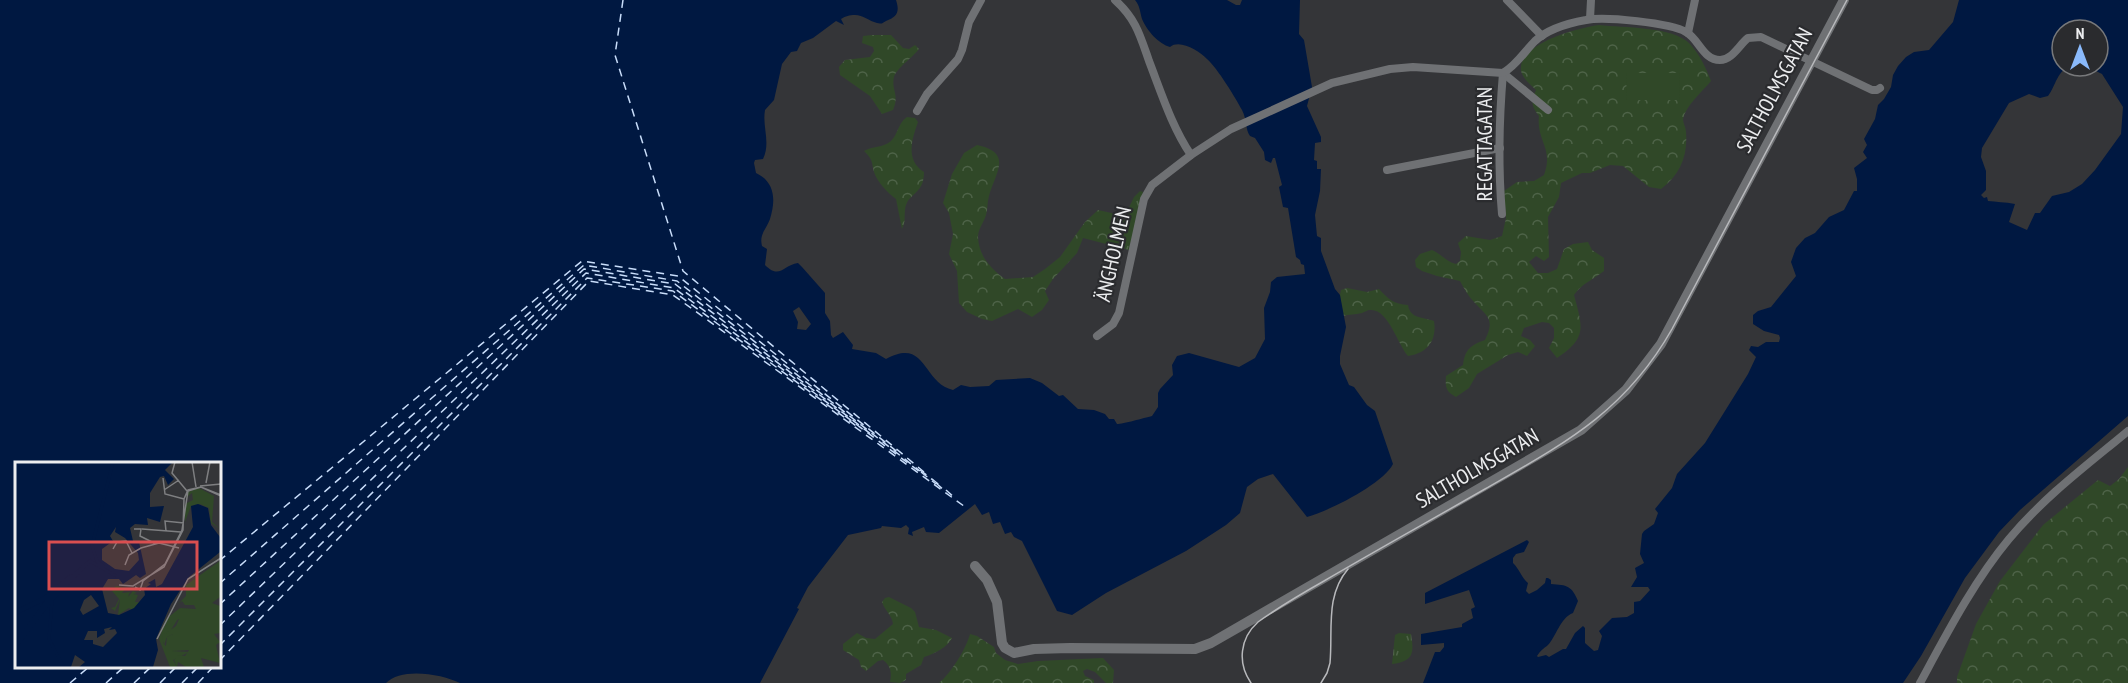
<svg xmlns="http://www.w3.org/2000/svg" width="2128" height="683" viewBox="0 0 2128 683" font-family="'PT Sans Narrow',sans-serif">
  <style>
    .grass { fill: url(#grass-tufts) }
    .forest { fill: url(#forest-crowns) }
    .pitch { fill: #304828 }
    .water { fill: #001841; fill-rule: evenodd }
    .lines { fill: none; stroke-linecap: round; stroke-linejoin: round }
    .ferry { stroke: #c8ddfa; stroke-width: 1.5; stroke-dasharray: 8 6; stroke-linecap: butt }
    .street { stroke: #6f7174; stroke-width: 8 }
    .secondary { stroke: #6f7174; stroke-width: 10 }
    .tram { stroke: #b8b9bc; stroke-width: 1.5 }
    .labels { text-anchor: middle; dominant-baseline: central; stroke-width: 4.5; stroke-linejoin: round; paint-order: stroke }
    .street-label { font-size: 21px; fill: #ecedef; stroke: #2a2b2e }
    .inset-river { fill: none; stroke: #001841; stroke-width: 3 }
    .inset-road { fill: none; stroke: #7e7f81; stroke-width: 1.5 }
    .view { fill: #da4f50; fill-opacity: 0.15; stroke: #da4f50; stroke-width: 3 }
    .inset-edge { fill: none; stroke: #ecedef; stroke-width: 3 }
  </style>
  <defs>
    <pattern id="grass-tufts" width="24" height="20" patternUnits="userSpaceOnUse" patternTransform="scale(1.5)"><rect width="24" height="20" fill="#304828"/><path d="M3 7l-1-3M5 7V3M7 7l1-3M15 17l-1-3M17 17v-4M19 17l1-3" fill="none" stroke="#4e6348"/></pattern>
    <pattern id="forest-crowns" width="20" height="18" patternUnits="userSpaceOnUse" patternTransform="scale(1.5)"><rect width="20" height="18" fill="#304828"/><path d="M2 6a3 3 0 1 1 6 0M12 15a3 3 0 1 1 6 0" fill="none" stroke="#4e6348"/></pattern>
  </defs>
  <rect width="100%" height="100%" fill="#343538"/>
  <!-- grass -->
  <g class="grass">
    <path d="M 1140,191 L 1143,192 L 1129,250 L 1114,246 L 1123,241 L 1128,227 L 1125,216 L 1134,197 Z"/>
    <path d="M 1399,633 L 1411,634 C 1414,653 1414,661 1392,664 L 1395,635 Z"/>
  </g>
  <!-- forest -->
  <g class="forest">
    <path d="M 1599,25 C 1623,28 1673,26 1690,44 C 1700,55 1706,68 1711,81 C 1702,92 1686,105 1683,119 C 1683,123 1686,128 1686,132 C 1688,156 1680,175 1661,189 L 1649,187 L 1623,166 L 1610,165 L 1590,173 L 1582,173 L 1561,183 L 1559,197 L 1548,217 L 1549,257 L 1544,261 L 1536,256 L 1529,262 L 1538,273 L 1548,273 L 1557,269 L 1564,249 L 1573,244 L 1588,242 L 1592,250 L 1604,258 L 1604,271 C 1593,280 1582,283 1574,295 C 1583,328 1587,338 1557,358 L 1549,348 L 1554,338 L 1554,328 L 1549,323 L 1542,322 L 1524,328 L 1521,336 L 1530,340 L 1535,346 L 1527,356 L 1518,352 L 1508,355 L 1477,374 L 1469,388 L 1456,397 C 1446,392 1445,387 1446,376 L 1463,365 C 1465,349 1471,345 1485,340 C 1495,319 1488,317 1474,302 C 1468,296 1464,288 1460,281 L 1437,276 L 1422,271 L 1416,267 L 1415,260 L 1420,254 L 1432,250 C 1441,254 1447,262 1456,264 L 1460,261 L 1461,252 L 1458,243 L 1466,236 L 1490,240 L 1502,236 L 1506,218 L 1504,191 L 1517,182 L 1534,181 L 1544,175 C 1554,148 1536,141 1539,116 C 1531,106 1531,101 1536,90 C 1531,85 1523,79 1521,71 C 1517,43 1579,28 1599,25 Z"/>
    <path d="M 872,35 L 891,35 L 903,48 L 909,49 L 915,45 L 919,49 C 913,57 896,69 894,77 C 891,90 900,95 893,110 L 882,114 L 870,96 L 840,75 L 839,67 L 845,60 L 870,57 L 874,51 L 873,47 L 862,43 L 863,36 Z"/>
    <path d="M 907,117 L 915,118 L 918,122 C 912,139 905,160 924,172 C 924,196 907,192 905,210 C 904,219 906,220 902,229 L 896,199 C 888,193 877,182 874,172 C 871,160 873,160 864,151 C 872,146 883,148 891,141 C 898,134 898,123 907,117 Z"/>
    <path d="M 977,145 C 1014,153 995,173 989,196 C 987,202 988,209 986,215 C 984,222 978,229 978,237 C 979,256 990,268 1005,279 L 1033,277 L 1045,269 L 1060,257 L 1085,222 L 1098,210 L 1125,216 C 1129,230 1127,238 1114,246 L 1083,238 L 1077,253 L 1053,279 L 1045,291 L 1049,300 L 1042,310 L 1032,317 L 1018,309 L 992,321 L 982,319 L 967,312 L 959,303 L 957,271 L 949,254 L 953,234 L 949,213 L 943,203 L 952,174 L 964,153 Z"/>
    <path d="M 1347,288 L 1367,292 L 1379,289 C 1388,299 1394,304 1408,305 C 1410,319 1423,317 1434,321 C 1437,340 1428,353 1408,356 C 1398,345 1388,308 1370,310 C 1367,310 1365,312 1362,313 C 1355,315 1349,314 1343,316 L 1340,295 L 1341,290 Z"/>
    <path d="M 2128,467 L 2128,683 L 1957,683 L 1957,677 L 1976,624 L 2000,581 L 2043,525 L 2098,480 L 2110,486 L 2119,479 Z"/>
    <path d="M 889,597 L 911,608 L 915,612 L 919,627 L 936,630 L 952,638 C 948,647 934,654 924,657 L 921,665 L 906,674 L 906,680 L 900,683 L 890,682 C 892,673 891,666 883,660 L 878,661 L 866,671 L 861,667 L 859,660 L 843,650 L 843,644 L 857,633 L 866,638 L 875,639 L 893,624 C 892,615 885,611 882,602 L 885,598 Z"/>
    <path d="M 970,634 L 977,636 L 994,647 L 996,653 L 1005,660 L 1018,664 L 1038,661 L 1103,658 L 1114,670 L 1113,683 L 1106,683 L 1095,672 L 1087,669 L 1083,671 L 1085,676 L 1094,680 L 1094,683 L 939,683 C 951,673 966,649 970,634 Z"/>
  </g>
  <!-- pitch -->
  <path class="pitch" d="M 1626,73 L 1679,73 L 1680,100 L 1627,100 Z"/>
  <!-- water -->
  <g class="water">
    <path d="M 0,0 L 896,0 C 900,12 897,17 886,21 C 880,24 884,24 877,23 C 869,21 863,15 855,15 C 849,15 846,16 841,19 L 844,25 L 836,21 L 813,38 L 801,43 L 797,51 L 791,52 L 782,64 L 774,100 L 765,110 C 762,127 771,142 763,159 L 755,160 L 754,163 L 756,173 C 775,182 776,200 770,219 C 766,230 759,234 762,246 L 767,249 L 765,265 C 780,280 783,265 798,263 L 802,267 L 825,293 L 825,313 L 830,321 L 831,335 L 833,338 L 843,332 L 853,345 L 852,349 L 876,353 L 886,359 C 927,337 922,383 953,390 L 961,385 L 970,387 L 989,386 L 996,380 L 1030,378 L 1042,383 L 1059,396 L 1063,395 L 1078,409 L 1094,410 L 1105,414 L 1109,419 L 1114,419 L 1117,424 C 1123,424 1144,418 1152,416 L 1158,407 L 1158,393 L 1160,389 L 1173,375 L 1172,365 L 1177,356 L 1189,353 L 1239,367 L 1255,358 L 1265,339 L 1264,308 L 1270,292 L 1271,282 L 1277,277 L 1305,274 L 1304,265 L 1301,264 L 1300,260 L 1296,257 L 1288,208 L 1283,207 L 1279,187 L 1282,185 L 1275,158 L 1273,158 L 1271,163 L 1265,160 L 1264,152 L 1255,138 L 1250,136 C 1245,129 1247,119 1242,110 C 1235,97 1218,69 1207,59 C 1199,51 1180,39 1170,47 C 1159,44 1147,31 1142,19 C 1140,12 1140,6 1135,0 L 1227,0 L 1236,5 L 1240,5 L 1242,0 L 1300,0 L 1299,34 L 1304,40 L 1312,87 L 1307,106 L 1321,137 L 1321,142 L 1315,143 L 1314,160 L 1317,161 L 1317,169 L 1321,169 L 1320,191 L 1315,215 L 1317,236 L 1321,238 L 1321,251 L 1335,289 L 1340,295 L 1346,327 L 1340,356 L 1340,364 L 1349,385 L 1354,387 L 1367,405 L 1375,411 L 1393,464 C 1383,484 1329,511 1307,517 L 1273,474 L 1258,479 L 1247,487 L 1240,513 L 1226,525 L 1186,551 L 1106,593 L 1072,615 L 1057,611 L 1022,541 L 1014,537 L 1011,532 L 1005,534 L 1000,522 L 993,524 L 989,512 L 982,515 L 975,504 L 939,533 L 926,532 L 924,527 L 912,532 L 913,536 L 908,534 L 909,528 L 906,525 L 901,528 L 882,526 L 881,528 L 848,535 L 808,587 L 797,608 L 799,609 L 760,683 L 460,683 C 442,674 401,667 386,683 L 0,683 ZM 799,307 L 811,324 L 806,330 L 797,329 L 798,322 L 793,311 ZM 16,464 L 219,464 L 219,666 L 16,666 Z"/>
    <path d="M 1959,0 L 2128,0 L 2128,416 L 2020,510 L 1999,532 L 1965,578 L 1921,656 L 1903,683 L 1423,683 L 1435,652 L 1440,652 L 1444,647 L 1444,643 L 1421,645 L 1421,634 L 1462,627 L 1462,624 L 1473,618 L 1471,609 L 1475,607 L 1469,590 L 1425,604 L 1425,593 L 1527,540 L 1529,542 L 1524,552 L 1516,554 L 1513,558 L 1513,563 C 1520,570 1521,577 1528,583 L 1526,591 L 1529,594 L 1537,590 L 1545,583 L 1546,578 L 1548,578 L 1551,580 L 1551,584 C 1567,585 1572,586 1578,601 L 1573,613 C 1560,618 1556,637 1548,645 C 1543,649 1541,650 1537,656 L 1538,657 L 1546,655 L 1549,657 L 1563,649 L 1566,649 L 1575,633 L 1583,626 L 1585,628 L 1585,643 L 1594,651 L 1598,650 L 1602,636 L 1599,631 L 1612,618 L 1627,617 L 1634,613 L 1634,602 L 1640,601 L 1650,590 L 1648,587 L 1631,587 L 1637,577 L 1635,568 L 1644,563 L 1640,554 L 1642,534 L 1644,531 L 1654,524 L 1658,513 L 1655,509 L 1672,488 L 1677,474 L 1705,443 L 1748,374 L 1756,357 L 1749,350 L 1751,346 L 1758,347 L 1766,342 L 1779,342 L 1780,338 L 1779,335 L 1764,331 L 1753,324 L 1753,315 L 1758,311 L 1771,307 L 1796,276 L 1791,262 L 1796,248 L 1805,238 L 1815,233 L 1829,217 L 1844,210 L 1854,191 L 1857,191 L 1857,179 L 1854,168 L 1867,158 L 1863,152 L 1867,145 L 1864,139 L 1875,119 L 1878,105 L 1884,99 L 1891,87 L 1893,75 L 1898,66 L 1906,57 L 1914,52 L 1929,50 L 1953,22 ZM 2062,30 L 2098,30 L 2098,66 L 2076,66 L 2092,69 L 2102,74 L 2123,107 L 2121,134 L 2095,170 L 2082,184 L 2069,192 L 2052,196 L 2040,213 L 2035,213 L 2027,230 L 2009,222 L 2015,204 C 2005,202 1996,202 1988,201 L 1987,197 L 1984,198 L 1981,195 L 1986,190 L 1986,171 L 1981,157 L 1982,148 L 2009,103 L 2029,94 L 2040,98 L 2048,96 C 2056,86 2057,69 2072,66 L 2062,66 Z"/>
  </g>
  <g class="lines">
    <!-- ferry -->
    <g class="ferry">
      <path d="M 623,0 L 615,55 L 683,271 L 924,472"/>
      <path d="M 920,470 L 933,480"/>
      <path d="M 921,472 L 936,484"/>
      <path d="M 932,479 L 942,487"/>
      <path d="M 936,483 L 946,492"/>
      <path d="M 946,490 L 956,499"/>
      <path d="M 219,561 L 582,261 L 678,276 L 900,454"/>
      <path d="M 219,584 L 584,265 L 677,281 L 920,471"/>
      <path d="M 219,605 L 584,269 L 675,284 L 872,435"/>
      <path d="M 219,626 L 586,273 L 674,288 L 920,472"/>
      <path d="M 219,646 L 587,278 L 673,291 L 859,428"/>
      <path d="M 219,661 L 589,281 L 673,295 L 968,509"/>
      <path d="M 70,683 L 90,666"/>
      <path d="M 106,683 L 125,666"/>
      <path d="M 134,683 L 152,666"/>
      <path d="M 160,683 L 177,666"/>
      <path d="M 182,683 L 199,666"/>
      <path d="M 198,683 L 214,666"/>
    </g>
    <!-- street -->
    <g class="street">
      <path d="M 1115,0 C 1136,19 1140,35 1149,61 C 1161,92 1172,127 1191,155"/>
      <path d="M 1507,0 L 1542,36"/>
      <path d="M 1590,19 L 1591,0"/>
      <path d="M 1688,33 L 1695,0"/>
      <path d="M 1503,73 L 1548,110"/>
      <path d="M 917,111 L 927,94 L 958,59 L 962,50 L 969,22 L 981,0"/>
      <path d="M 1387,170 L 1500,148"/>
      <path d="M 1502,214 C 1498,168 1499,120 1503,73"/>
      <path d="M 1097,336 L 1113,324 L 1119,313 L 1144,199 L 1152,185 L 1191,155 L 1231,129 L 1332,83 L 1390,69 L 1413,67 L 1503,73 C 1516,66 1525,51 1535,41 C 1548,29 1569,23 1586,20 C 1604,16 1671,23 1686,32 C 1699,39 1703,60 1720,60 C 1732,60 1739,45 1748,38 L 1761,37 L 1872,90 L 1877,90 L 1880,88"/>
      <path d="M 1920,683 C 1946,635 1974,581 2009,539 C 2044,497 2087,465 2128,431"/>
    </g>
    <!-- secondary -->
    <path class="secondary" d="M 975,566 L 987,580 L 997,602 L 1002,643 L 1005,648 L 1014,653 L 1034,649 L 1070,648 L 1195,649 L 1211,643 L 1581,430 L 1626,390 L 1661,344 L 1844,0"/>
    <!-- tram -->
    <g class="tram">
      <path d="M 1251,683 C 1237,663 1240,638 1258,622 C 1279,607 1301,594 1324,581 C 1377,550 1431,520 1485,489 C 1565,443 1625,412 1672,329 L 1847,0"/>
      <path d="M 1321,683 L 1327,673 L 1330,663 C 1333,630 1325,596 1348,569"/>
    </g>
  </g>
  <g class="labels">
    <!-- street labels -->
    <g class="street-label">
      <text transform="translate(1774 90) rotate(-62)">SALTHOLMSGATAN</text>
      <text transform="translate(1484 144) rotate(-90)">REGATTAGATAN</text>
      <text transform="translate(1113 254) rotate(-77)">ÄNGHOLMEN</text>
      <text transform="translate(1477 468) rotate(-30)">SALTHOLMSGATAN</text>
    </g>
  </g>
  <!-- overview -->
  <g transform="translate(15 462)">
    <rect width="206" height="206" fill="#343538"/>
    <path d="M 184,26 L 199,34 L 197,60 L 205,67 L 196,61 L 194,46 L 185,42 L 176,44 L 170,60 L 170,42 L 178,38 L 177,31 L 171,36 L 173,30 ZM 164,155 L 148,181 L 151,184 L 152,175 L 158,172 L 157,189 L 174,190 L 158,198 L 162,205 L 155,205 L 144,177 L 148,165 Z" fill="#304828"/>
    <path d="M 205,99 L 205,135 L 197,141 L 205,144 L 205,171 L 199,172 L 205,180 L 201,183 L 205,201 L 186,196 L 189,205 L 171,205 L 163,200 L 162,205 L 159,198 L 163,193 L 170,194 L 174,188 L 157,189 L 154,180 L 158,172 L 152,175 L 149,183 L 147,174 L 161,164 L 164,157 L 148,165 L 151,157 L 165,146 L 181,147 L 179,143 L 170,143 L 167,139 L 163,142 L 171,134 L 171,123 ZM 101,124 L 111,126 L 107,131 L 115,130 L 113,135 L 118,129 L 122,131 L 118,132 L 123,133 L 120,140 L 124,140 L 118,149 L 114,146 L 103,153 L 105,137 L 100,149 L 96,146 L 100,145 L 104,137 L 97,129 Z" fill="#304828"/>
    <path d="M 0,0 L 158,0 L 150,8 L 159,17 L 153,23 L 149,14 L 145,15 L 135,31 L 135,45 L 149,44 L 145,60 L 132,56 L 133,63 L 120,62 L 115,66 L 118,79 L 124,80 L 131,112 L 125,116 L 121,113 L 108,122 L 104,117 L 93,117 L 87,127 L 93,151 L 104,153 L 119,146 L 130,133 L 129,127 L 136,122 L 133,121 L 140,117 L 141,125 L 147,122 L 178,65 L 176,44 L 183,42 L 193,46 L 196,63 L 205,75 L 205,90 L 174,115 L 156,142 L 141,177 L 143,188 L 138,205 L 64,205 L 70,200 L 60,193 L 56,205 L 0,205 ZM 101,65 L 100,70 L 110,76 L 123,91 L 124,98 L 114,109 L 100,107 L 87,98 L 87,87 L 98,79 L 95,74 ZM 76,133 L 84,144 L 68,153 L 65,148 L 69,138 ZM 97,165 L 94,168 L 100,167 L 102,171 L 88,185 L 78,182 L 78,178 L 69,178 L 73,169 L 82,169 L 82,176 L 90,171 L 89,167 Z" fill="#001841" fill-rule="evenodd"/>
    <path class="inset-river" d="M 89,105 L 82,99 L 77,84 L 98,0M 0,150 L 30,135 L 55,114M 0,152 L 32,136 L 76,98M 0,182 L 33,137 L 51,120M 0,184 L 35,137 L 65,109M 0,186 L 37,137M 49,206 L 34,177 L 37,138 L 75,99 L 101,114"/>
    <path class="inset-road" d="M 160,0 L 157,11 L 172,29M 177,0 L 181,25M 148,16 L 150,32 L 169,37M 191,21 L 195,0M 185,24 L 206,22M 149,28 L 164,18M 119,67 L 126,67 L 125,74 L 141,82M 127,67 L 166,70M 151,69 L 150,59 L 169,61M 98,87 L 102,80 L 111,79 L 117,91M 110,103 L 114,93 L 126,86 L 144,81 L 164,86M 104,123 L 118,124 L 149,105 L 168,68 L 169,37 L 173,28 L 186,25 L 206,33M 120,125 L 125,128 L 128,119 L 150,102 L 167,68 L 173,29 L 186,25 L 206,34M 142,177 L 173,117 L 206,96"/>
    <path class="view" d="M 34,80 L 182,80 L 182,127 L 34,127 Z"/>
    <rect width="206" height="206" class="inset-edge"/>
  </g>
  <!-- north arrow -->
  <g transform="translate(2080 48)"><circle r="28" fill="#2a2b2e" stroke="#78797b" stroke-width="1.5"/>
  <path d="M0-4.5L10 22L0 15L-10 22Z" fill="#8abafc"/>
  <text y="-9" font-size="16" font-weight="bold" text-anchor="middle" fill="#ecedef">N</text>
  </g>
</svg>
